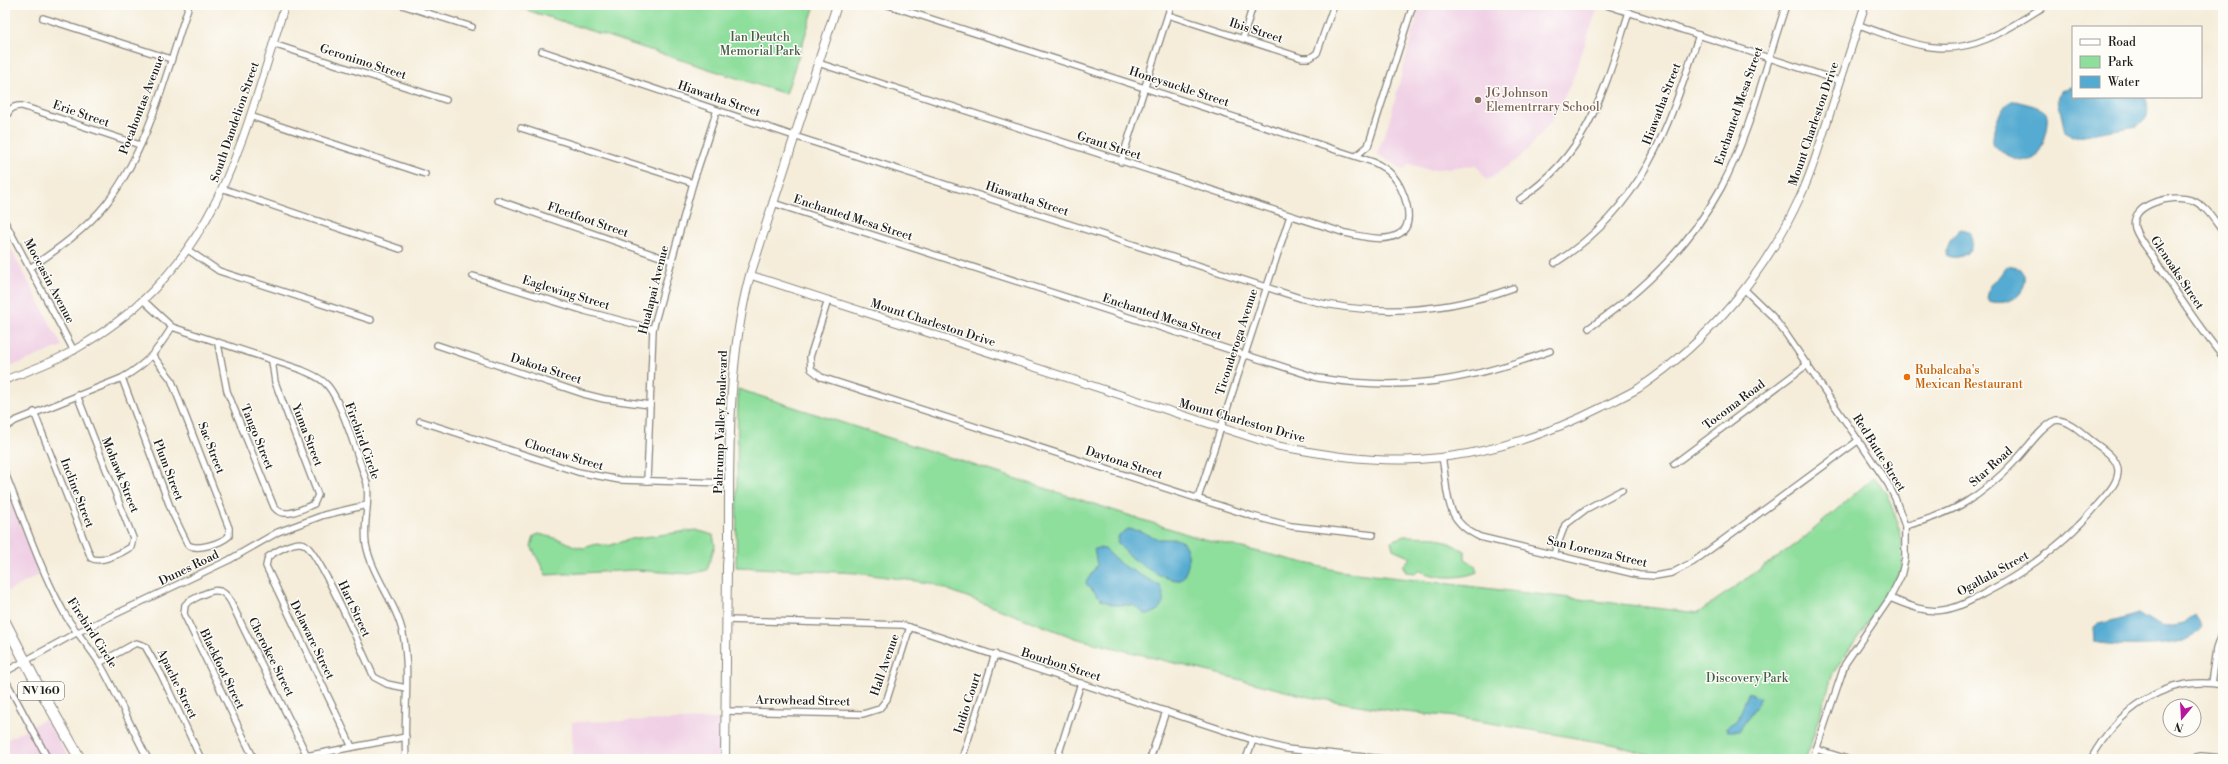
<svg xmlns="http://www.w3.org/2000/svg" width="2228" height="764" viewBox="0 0 2228 764" font-family="'Libre Bodoni',serif">
  <style>
    .built { fill: #f0d0e5 }
    .green { fill: #8ede9c; stroke: #557d5c }
    .water { fill: #54abd1; stroke: #386476 }
    .lines { fill: none; stroke-linecap: round; stroke-linejoin: round }
    .minor-casing { stroke: #88847b; stroke-width: 8 }
    .tertiary-casing { stroke: #88847b; stroke-width: 9 }
    .secondary-casing { stroke: #88847b; stroke-width: 10 }
    .trunk-casing { stroke: #88847b; stroke-width: 12 }
    .minor { stroke: #fff; stroke-width: 5.5 }
    .tertiary { stroke: #fff; stroke-width: 7 }
    .secondary { stroke: #fff; stroke-width: 8 }
    .trunk { stroke: #fff; stroke-width: 10 }
    .education-dot { fill: #8d6e63; stroke: #fdfcf7; stroke-width: 1.5 }
    .food-dot { fill: #e8710a; stroke: #fdfcf7; stroke-width: 1.5 }
    .labels { text-anchor: middle; dominant-baseline: central; stroke-width: 3; stroke-linejoin: round; paint-order: stroke }
    .shield { fill: #fdfcf7; stroke: #605f5e; stroke-width: 1 }
    .shield-label { font-size: 11px; font-weight: bold; fill: #1c1c1c }
    .street-label { font-size: 12px; fill: #1c1c1c; stroke: #fdfcf7 }
    .park-label { font-size: 12px; fill: #446049; stroke: #fdfcf7 }
    .education-label { font-size: 12px; fill: #785e54; stroke: #fdfcf7; text-anchor: start }
    .food-label { font-size: 12px; fill: #c56008; stroke: #fdfcf7; text-anchor: start }
  </style>
  <rect width="100%" height="100%" fill="#fdfcf7"/>
  <filter id="ink" filterUnits="userSpaceOnUse"><feTurbulence type="fractalNoise" baseFrequency=".025" numOctaves="2"/><feDisplacementMap in="SourceGraphic" scale="8" xChannelSelector="R" yChannelSelector="G"/><feConvolveMatrix kernelMatrix="1 2 1 2 8 2 1 2 1" color-interpolation-filters="sRGB"/></filter>
  <filter id="wash" filterUnits="userSpaceOnUse"><feTurbulence type="fractalNoise" baseFrequency=".012" numOctaves="4" result="noise"/><feDisplacementMap in="SourceGraphic" scale="16" xChannelSelector="R" yChannelSelector="G"/><feGaussianBlur stdDeviation="0.9" result="paint"/><feColorMatrix in="noise" values="0 0 0 0 0 0 0 0 0 0 0 0 0 0 0 0 0 1.4 0 .05"/><feComposite in="paint" operator="in"/></filter>
  <g filter="url(#wash)">
    <rect width="100%" height="100%" fill="#f5edda"/>
    <!-- built -->
    <g class="built">
      <path d="M 1420,5 L 1591,5 L 1598,7 L 1571,84 L 1551,122 L 1521,157 L 1487,180 L 1476,165 L 1429,170 L 1409,164 L 1404,170 L 1377,154 L 1389,122 Z"/>
      <path d="M 5,238 L 62,346 L 5,369 Z"/>
      <path d="M 5,483 L 39,575 L 8,591 L 5,585 Z"/>
      <path d="M 45,719 L 70,759 L 5,759 L 5,741 Z"/>
      <path d="M 721,719 L 719,759 L 572,759 L 572,722 Z"/>
    </g>
    <!-- green -->
    <g class="green">
      <path d="M 511,5 L 815,5 L 786,94 Z"/>
      <path d="M 738,389 L 1196,537 L 1339,571 L 1698,613 L 1804,538 L 1874,477 L 1886,492 L 1899,526 L 1903,568 L 1882,603 L 1833,673 L 1806,759 L 1663,759 L 1616,745 L 1456,717 L 1395,711 L 1309,697 L 1075,638 L 930,583 L 857,573 L 736,567 Z"/>
      <path d="M 696,530 L 713,535 L 715,545 L 707,570 L 690,574 L 635,570 L 546,575 L 531,546 L 534,536 L 539,534 L 562,540 L 574,546 L 583,548 L 597,544 L 608,546 L 630,539 Z"/>
      <path d="M 1404,536 L 1437,537 L 1465,551 L 1465,559 L 1475,565 L 1477,572 C 1462,579 1434,579 1419,570 L 1415,573 L 1406,572 L 1403,566 L 1411,557 L 1393,549 L 1391,541 Z"/>
    </g>
    <!-- water -->
    <g class="water">
      <path d="M 2073,86 L 2073,97 L 2146,97 C 2148,111 2151,118 2137,126 L 2072,137 L 2065,132 L 2058,100 L 2061,91 Z"/>
      <path d="M 2016,101 C 2025,104 2042,106 2047,114 C 2052,121 2041,156 2033,159 C 2022,164 2000,153 1993,145 C 1992,129 1999,103 2016,101 Z"/>
      <path d="M 1961,229 C 1984,233 1970,264 1948,256 C 1944,247 1954,233 1961,229 Z"/>
      <path d="M 2007,266 L 2021,269 L 2025,275 C 2028,295 2008,307 1989,301 L 1987,298 L 1990,285 L 1997,279 Z"/>
      <path d="M 1128,529 L 1140,531 L 1158,539 L 1176,539 L 1183,542 C 1191,555 1190,568 1181,580 C 1163,582 1125,557 1117,541 L 1119,535 Z"/>
      <path d="M 1099,548 L 1105,549 L 1122,565 L 1159,585 L 1163,592 L 1163,603 L 1159,610 L 1151,614 L 1145,614 L 1133,605 L 1114,605 L 1109,603 L 1102,600 L 1087,585 L 1086,582 L 1097,565 L 1094,549 Z"/>
      <path d="M 2139,613 L 2162,627 L 2184,623 L 2195,614 L 2202,627 C 2199,630 2196,634 2193,636 C 2175,648 2117,647 2095,642 L 2094,628 L 2099,624 Z"/>
      <path d="M 1748,693 L 1761,698 L 1739,731 L 1727,731 L 1726,728 L 1738,720 Z"/>
    </g>
  </g>
  <g filter="url(#ink)">
    <g class="lines">
      <!-- minor casing -->
      <g class="minor-casing">
        <g id="minor">
          <path d="M 402,5 L 472,27"/>
          <path d="M 1606,5 L 1840,81"/>
          <path d="M 1168,15 L 1302,58 L 1310,58 L 1317,53 L 1334,5"/>
          <path d="M 43,18 L 171,59"/>
          <path d="M 1859,25 C 1882,33 1907,44 1932,47 C 1976,53 2011,27 2046,5"/>
          <path d="M 1243,38 L 1253,5"/>
          <path d="M 273,44 L 446,100"/>
          <path d="M 542,51 L 794,136 L 1303,299 C 1373,317 1444,313 1513,288"/>
          <path d="M 818,63 L 1345,233 C 1361,236 1384,243 1399,234 C 1418,224 1403,187 1393,176 C 1387,169 1380,165 1373,162 L 888,5"/>
          <path d="M 250,116 L 425,174"/>
          <path d="M 5,120 C 8,111 12,105 22,106 L 140,145"/>
          <path d="M 521,128 L 693,183"/>
          <path d="M 1356,156 L 1368,146 L 1413,5"/>
          <path d="M 1121,162 L 1171,5"/>
          <path d="M 224,189 L 400,249"/>
          <path d="M 1520,199 C 1590,153 1605,87 1629,12"/>
          <path d="M 497,200 L 672,261"/>
          <path d="M 773,203 L 1318,378 C 1407,392 1467,381 1550,351"/>
          <path d="M 5,222 L 74,351"/>
          <path d="M 2223,232 C 2214,220 2206,205 2191,200 C 2174,194 2129,203 2135,228 C 2138,238 2147,248 2153,257 C 2175,291 2198,326 2223,357"/>
          <path d="M 188,250 L 219,271 L 371,320"/>
          <path d="M 1555,263 C 1643,207 1668,129 1699,35"/>
          <path d="M 30,268 C 58,249 85,230 106,204 C 149,149 167,70 189,5"/>
          <path d="M 473,276 L 585,311 L 653,329"/>
          <path d="M 1744,289 L 1772,316 L 1786,334 L 1888,484 L 1895,498 L 1905,526 L 1905,559 L 1901,576 L 1890,598 L 1845,664 L 1813,759"/>
          <path d="M 828,300 L 810,357 L 811,369 L 821,377 L 1252,516 L 1291,526 L 1373,535"/>
          <path d="M 144,301 L 172,327 L 302,370 C 310,374 320,377 326,384 C 341,398 359,461 367,483 C 370,503 363,523 366,544 C 372,576 396,602 403,634 C 411,675 403,718 406,759"/>
          <path d="M 1589,328 C 1643,291 1689,247 1721,188 C 1750,134 1766,64 1786,5"/>
          <path d="M 218,344 L 227,391 L 274,507 C 284,520 301,509 314,504 L 318,495 L 275,382 L 272,361"/>
          <path d="M 437,345 L 584,394 L 604,399 L 650,405"/>
          <path d="M 122,378 L 172,512 L 188,545 C 198,551 221,543 229,536 L 229,528 L 171,379 L 153,356"/>
          <path d="M 34,412 L 91,558 C 100,564 122,553 131,547 L 133,538 L 77,395"/>
          <path d="M 420,421 L 578,472 L 620,480 L 730,483"/>
          <path d="M 5,428 L 15,421 L 122,378 C 147,364 157,351 172,327"/>
          <path d="M 1442,457 C 1449,492 1442,520 1480,537 L 1639,575 L 1655,576 L 1672,573 L 1693,562 L 1859,440"/>
          <path d="M 1674,464 L 1808,364"/>
          <path d="M 5,473 C 23,517 38,564 61,607 C 71,628 88,644 100,664 C 118,695 131,728 148,759"/>
          <path d="M 647,481 L 653,329 L 693,183 L 717,110"/>
          <path d="M 1198,498 L 1290,216"/>
          <path d="M 1554,554 L 1565,525 L 1586,509 L 1622,490"/>
          <path d="M 1890,598 C 1907,605 1925,613 1943,610 C 1958,608 1972,600 1985,593 C 2029,570 2067,542 2099,503 C 2106,495 2119,482 2118,470 C 2117,457 2101,448 2092,441 C 2082,433 2070,420 2056,420 C 2039,429 2028,448 2015,461 C 1980,498 1954,513 1905,526"/>
          <path d="M 727,620 L 903,625 L 1253,740 L 1286,749 L 1384,759"/>
          <path d="M 99,663 L 136,643 L 145,646 L 161,674 L 201,759"/>
          <path d="M 5,672 L 76,633 L 229,560 L 278,532 L 324,515 L 367,505"/>
          <path d="M 5,679 L 48,759"/>
          <path d="M 2211,683 L 2216,649 L 2223,629"/>
          <path d="M 725,711 L 863,714 L 879,709 L 887,699 L 910,627"/>
          <path d="M 352,747 L 266,566 L 268,557 C 276,551 295,540 304,544 C 319,551 364,656 374,677 L 387,684 L 406,688"/>
          <path d="M 1816,749 L 1847,759"/>
          <path d="M 254,759 L 184,614 L 185,605 L 188,602 C 204,594 220,581 231,602 C 255,654 283,704 307,756"/>
          <path d="M 290,759 L 406,737"/>
          <path d="M 962,759 L 995,654"/>
          <path d="M 1057,759 L 1081,683"/>
          <path d="M 1150,759 L 1166,711"/>
          <path d="M 1246,759 L 1253,740"/>
          <path d="M 1986,759 L 2012,759"/>
          <path d="M 2091,759 C 2117,711 2165,674 2223,685"/>
          <path d="M 2188,759 L 2201,756 L 2223,758"/>
        </g>
      </g>
      <!-- tertiary casing -->
      <g class="tertiary-casing">
        <g id="tertiary">
          <path d="M 750,275 L 1278,446 C 1320,454 1362,461 1406,460 C 1475,458 1541,438 1602,407 C 1614,401 1627,395 1639,388 C 1709,341 1767,271 1801,195 C 1813,170 1820,143 1829,116 C 1841,79 1853,42 1865,5"/>
          <path d="M 5,380 C 28,371 52,363 74,350 C 216,270 240,148 285,5"/>
        </g>
      </g>
      <!-- secondary casing -->
      <g class="secondary-casing">
        <path id="secondary" d="M 725,759 L 727,565 L 729,544 C 729,454 727,362 750,275 L 837,5"/>
      </g>
      <!-- trunk casing -->
      <g class="trunk-casing">
        <path id="trunk" d="M 5,622 L 36,682 L 80,759"/>
      </g>
      <!-- minor -->
      <use href="#minor" class="minor"/>
      <!-- tertiary -->
      <use href="#tertiary" class="tertiary"/>
      <!-- secondary -->
      <use href="#secondary" class="secondary"/>
      <!-- trunk -->
      <use href="#trunk" class="trunk"/>
    </g>
  </g>
  <!-- markers -->
  <circle class="education-dot" cx="1478" cy="100" r="4"/>
  <circle class="food-dot" cx="1907" cy="377" r="4"/>
  <g class="labels">
    <!-- shield labels -->
    <rect class="shield" x="18" y="682" width="46" height="18" rx="3"/>
    <g class="shield-label">
      <text x="41" y="691">NV 160</text>
    </g>
    <!-- street labels -->
    <g class="street-label">
      <text transform="translate(1256 31) rotate(18)">Ibis Street</text>
      <text transform="translate(363 62) rotate(18)">Geronimo Street</text>
      <text transform="translate(1179 87) rotate(18)">Honeysuckle Street</text>
      <text transform="translate(719 99) rotate(19)">Hiawatha Street</text>
      <text transform="translate(1662 104) rotate(-69)">Hiawatha Street</text>
      <text transform="translate(142 105) rotate(-69)">Pocahontas Avenue</text>
      <text transform="translate(1739 106) rotate(-71)">Enchanted Mesa Street</text>
      <text transform="translate(81 114) rotate(19)">Erie Street</text>
      <text transform="translate(235 122) rotate(-71)">South Dandelion Street</text>
      <text transform="translate(1814 124) rotate(-71)">Mount Charleston Drive</text>
      <text transform="translate(1109 146) rotate(18)">Grant Street</text>
      <text transform="translate(1027 199) rotate(18)">Hiawatha Street</text>
      <text transform="translate(853 218) rotate(18)">Enchanted Mesa Street</text>
      <text transform="translate(588 220) rotate(19)">Fleetfoot Street</text>
      <text transform="translate(2177 273) rotate(56)">Glenoaks Street</text>
      <text transform="translate(49 281) rotate(62)">Moccasin Avenue</text>
      <text transform="translate(654 290) rotate(-76)">Hualapai Avenue</text>
      <text transform="translate(566 293) rotate(17)">Eaglewing Street</text>
      <text transform="translate(1162 317) rotate(18)">Enchanted Mesa Street</text>
      <text transform="translate(933 323) rotate(18)">Mount Charleston Drive</text>
      <text transform="translate(1237 342) rotate(-72)">Ticonderoga Avenue</text>
      <text transform="translate(546 369) rotate(18)">Dakota Street</text>
      <text transform="translate(1734 405) rotate(-37)">Tocoma Road</text>
      <text transform="translate(1242 421) rotate(16)">Mount Charleston Drive</text>
      <text transform="translate(721 422) rotate(-88)">Pahrump Valley Boulevard</text>
      <text transform="translate(307 435) rotate(69)">Yuma Street</text>
      <text transform="translate(257 437) rotate(68)">Tango Street</text>
      <text transform="translate(362 441) rotate(70)">Firebird Circle</text>
      <text transform="translate(211 448) rotate(69)">Sac Street</text>
      <text transform="translate(1879 453) rotate(58)">Red Butte Street</text>
      <text transform="translate(564 455) rotate(17)">Choctaw Street</text>
      <text transform="translate(1124 463) rotate(18)">Daytona Street</text>
      <text transform="translate(1991 467) rotate(-42)">Star Road</text>
      <text transform="translate(168 470) rotate(69)">Plum Street</text>
      <text transform="translate(120 475) rotate(68)">Mohawk Street</text>
      <text transform="translate(77 493) rotate(69)">Incline Street</text>
      <text transform="translate(1597 552) rotate(13)">San Lorenza Street</text>
      <text transform="translate(189 568) rotate(-26)">Dunes Road</text>
      <text transform="translate(1993 574) rotate(-29)">Ogallala Street</text>
      <text transform="translate(354 609) rotate(65)">Hart Street</text>
      <text transform="translate(92 633) rotate(57)">Firebird Circle</text>
      <text transform="translate(312 640) rotate(64)">Delaware Street</text>
      <text transform="translate(271 657) rotate(63)">Cherokee Street</text>
      <text transform="translate(885 665) rotate(-71)">Hall Avenue</text>
      <text transform="translate(1061 665) rotate(18)">Bourbon Street</text>
      <text transform="translate(222 669) rotate(64)">Blackfoot Street</text>
      <text transform="translate(177 684) rotate(64)">Apache Street</text>
      <text transform="translate(803 701) rotate(1)">Arrowhead Street</text>
      <text transform="translate(968 703) rotate(-72)">Indio Court</text>
    </g>
    <!-- park labels -->
    <g class="park-label">
      <text x="760" y="37">Ian Deutch<tspan x="760" dy="14">Memorial Park</tspan></text>
      <text x="1747" y="678">Discovery Park</text>
    </g>
    <!-- education labels -->
    <g class="education-label">
      <text x="1486" y="93">JG Johnson<tspan x="1486" dy="14">Elementrrary School</tspan></text>
    </g>
    <!-- food labels -->
    <g class="food-label">
      <text x="1915" y="370">Rubalcaba's<tspan x="1915" dy="14">Mexican Restaurant</tspan></text>
    </g>
  </g>
  <!-- margin -->
  <rect width="2228" height="764" fill="none" stroke="#fdfcf7" stroke-width="20"/>
  <!-- legend -->
  <rect x="2072" y="26" width="130" height="72" fill="#fdfcf7" stroke="#a3a29f"/>
  <rect x="2080" y="39" width="20" height="6" fill="#ffffff" stroke="#a3a29f"/>
  <text x="2108" y="46" font-size="12" fill="#1c1c1c">Road</text>
  <rect x="2080" y="56" width="20" height="12" fill="#8ede9c" stroke="#a3a29f"/>
  <text x="2108" y="66" font-size="12" fill="#1c1c1c">Park</text>
  <rect x="2080" y="76" width="20" height="12" fill="#54abd1" stroke="#a3a29f"/>
  <text x="2108" y="86" font-size="12" fill="#1c1c1c">Water</text>
  <!-- north arrow -->
  <g transform="translate(2182 718) rotate(198)"><circle r="19" fill="#fdfcf7" stroke="#a3a29f"/>
  <path d="M0-3L7 15L0 10L-7 15Z" fill="#b5179e"/>
  <text y="-6" font-size="11" font-weight="bold" text-anchor="middle" fill="#1c1c1c">N</text>
  </g>
</svg>
